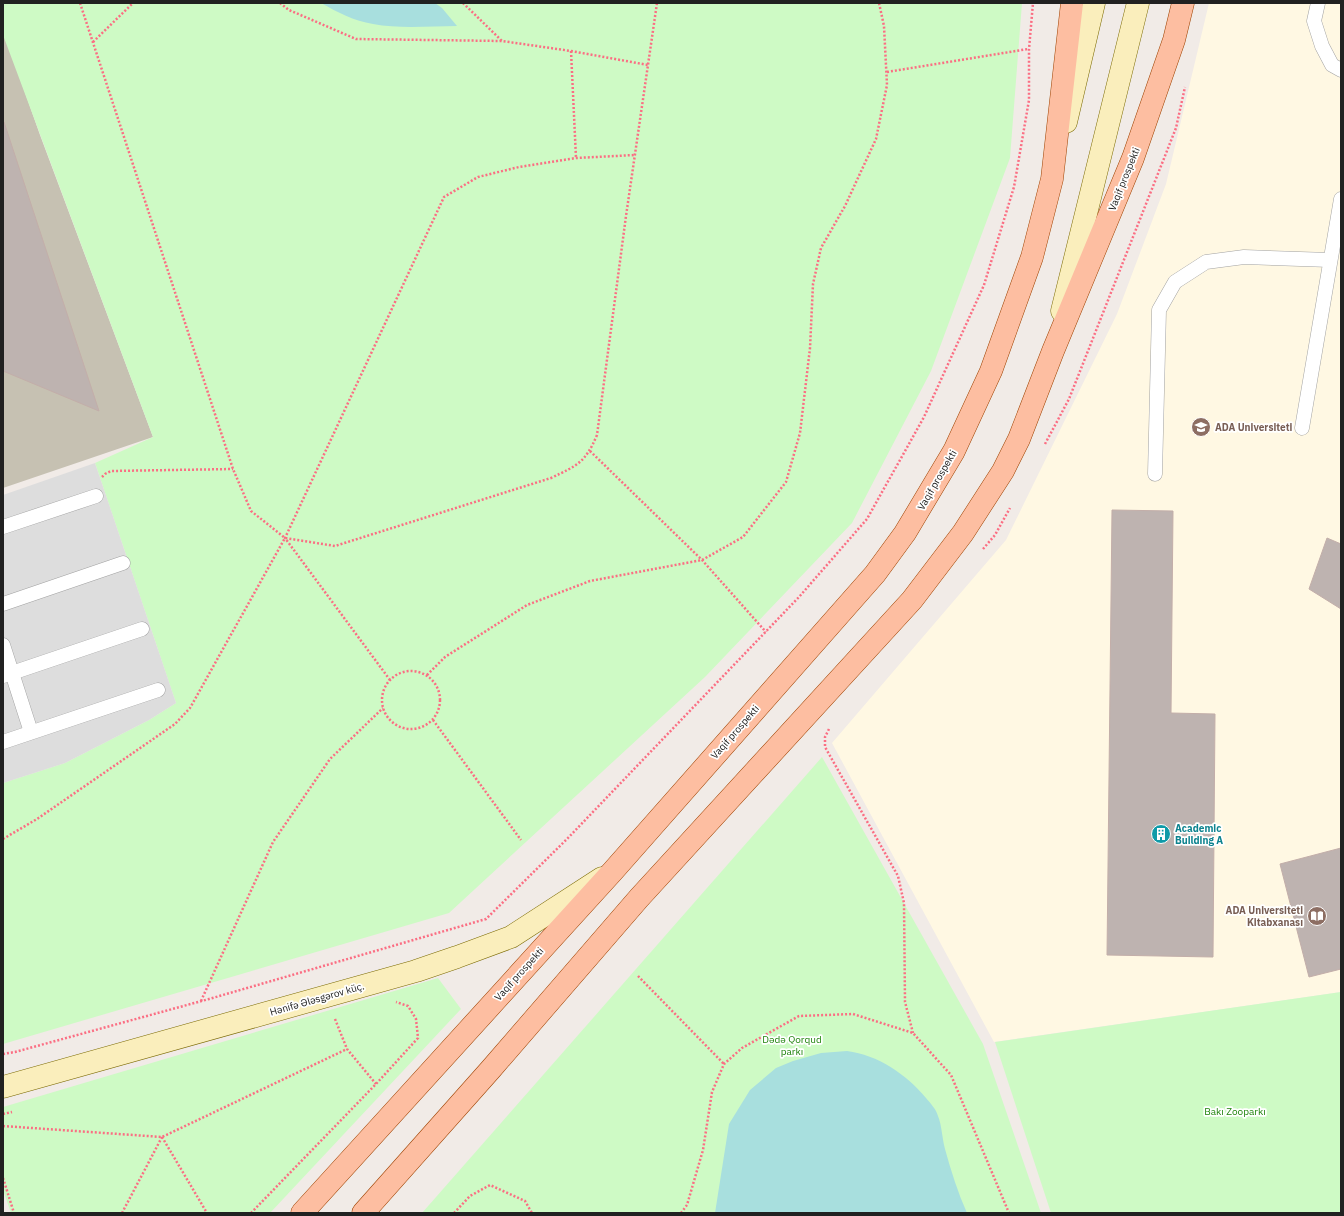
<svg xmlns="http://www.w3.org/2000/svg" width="1344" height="1216" viewBox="0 0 1344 1216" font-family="'IBM Plex Sans',sans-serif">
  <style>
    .education { fill: #fff8e3 }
    .construction { fill: #c6c1b2 }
    .park { fill: #cefac5 }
    .parking { fill: #ddd }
    .water { fill: #a8dfde }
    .building { fill: #beb3b0; stroke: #c3aea9 }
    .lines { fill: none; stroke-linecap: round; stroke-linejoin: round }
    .lane-casing { stroke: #a2a2a2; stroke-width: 15 }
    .secondary-casing { stroke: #7c6b04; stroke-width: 23 }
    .primary-casing { stroke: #9e4200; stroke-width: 23 }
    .path { stroke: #fb6e83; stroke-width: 2.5; stroke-dasharray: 2 2; stroke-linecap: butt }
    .lane { stroke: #fff; stroke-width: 14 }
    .secondary { stroke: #faeebc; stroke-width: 22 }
    .primary { stroke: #fdbea1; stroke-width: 22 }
    .labels { text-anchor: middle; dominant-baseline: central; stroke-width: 3.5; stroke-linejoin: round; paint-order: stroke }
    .street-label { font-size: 10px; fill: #212121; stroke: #fff }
    .education-label { font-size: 10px; font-weight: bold; fill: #785e54; stroke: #fff; text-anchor: start }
    .culture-label { font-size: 10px; font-weight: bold; fill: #0d838f; stroke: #fff; text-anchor: start }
    .park-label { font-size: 10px; fill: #1e830b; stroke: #fff }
  </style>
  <rect width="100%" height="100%" fill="#f1ebe7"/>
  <!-- education -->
  <path class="education" d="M 1209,3 L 1341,3 L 1341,992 L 994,1042 L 832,743 L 1006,540 L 1117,314 L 1166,184 Z"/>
  <!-- construction -->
  <path class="construction" d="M 3,30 L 40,135 L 153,437 L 3,488 Z"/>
  <!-- park -->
  <g class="park">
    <path d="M 3,3 L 1022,3 L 1010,158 L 931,371 L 852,523 L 705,677 L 449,913 L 3,1044 L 3,783 L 65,763 L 149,720 L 176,703 L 95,463 L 153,437 L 3,35 Z"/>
    <path d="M 822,757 L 983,1044 L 1041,1213 L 422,1213 Z"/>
    <path d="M 438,978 L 461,1009 L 270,1213 L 11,1213 L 3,1190 L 3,1107 Z"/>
    <path d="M 1341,992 L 1341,1213 L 1051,1213 L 995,1042 Z"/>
  </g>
  <!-- parking -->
  <path class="parking" d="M 95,463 L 176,703 L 149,720 L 65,763 L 3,783 L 3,495 Z"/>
  <!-- water -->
  <g class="water">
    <path d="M 321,3 L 435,3 L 442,8 L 457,26 C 431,26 399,29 373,24 C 354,21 337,12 321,3 Z"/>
    <path d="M 847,1051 C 878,1055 906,1074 926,1098 C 931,1104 936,1109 938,1116 C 942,1126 942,1138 945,1149 C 951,1171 958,1193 967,1213 L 715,1213 L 729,1124 L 750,1090 L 776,1068 L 793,1061 L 821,1053 Z"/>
  </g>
  <!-- building -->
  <g class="building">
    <path d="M 3,122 L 4,122 L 99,411 L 3,371 Z"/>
    <path d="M 1112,510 L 1173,511 L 1171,713 L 1215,714 L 1213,957 L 1107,955 Z"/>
    <path d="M 1327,538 L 1341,544 L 1341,609 L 1309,589 Z"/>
    <path d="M 1341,848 L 1341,969 L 1309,977 L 1280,864 Z"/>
  </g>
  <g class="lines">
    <!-- lane casing -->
    <g class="lane-casing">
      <g id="lane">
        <path d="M 1318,3 L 1314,21 L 1322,46 L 1332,65 L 1341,70"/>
        <path d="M 1302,428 L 1341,199"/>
        <path d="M 1155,474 L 1159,310 L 1175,282 L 1206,262 L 1244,257 L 1330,260"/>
        <path d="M 3,527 L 96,496"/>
        <path d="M 3,604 L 123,563"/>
        <path d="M 3,645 L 31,732"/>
        <path d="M 3,676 L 142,629"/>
        <path d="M 3,742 L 158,690"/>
      </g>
    </g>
    <!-- secondary casing -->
    <g class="secondary-casing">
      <g id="secondary">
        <path d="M 1066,122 L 1094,3"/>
        <path d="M 1062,311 L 1138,3"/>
        <path d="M 3,1087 L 416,971 L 457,957 L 511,937 L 602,878"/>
      </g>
    </g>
    <!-- primary casing -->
    <g class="primary-casing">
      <g id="primary">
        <path d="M 302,1213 L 613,871 L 875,574 L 905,533 L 954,451 L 991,371 L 1032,257 L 1052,179 L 1072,3"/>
        <path d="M 363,1213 L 491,1069 L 639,898 L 912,600 L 963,533 L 1003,471 L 1019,439 L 1053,351 L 1133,158 L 1174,40 L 1183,3"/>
      </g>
    </g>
    <!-- path -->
    <g class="path">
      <path d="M 80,3 L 233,469 L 251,511 L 285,538 L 335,546 L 551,478 C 578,465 585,463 597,435 L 626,216 L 657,3"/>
      <path d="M 280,3 L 289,10 L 356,39 L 502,41 L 571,51 L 648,65"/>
      <path d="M 463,3 L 502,41"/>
      <path d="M 93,42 L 133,3"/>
      <path d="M 571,51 L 576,158"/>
      <path d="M 887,72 L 1028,49"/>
      <path d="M 1045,444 L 1069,399 L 1176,128 L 1185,87"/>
      <path d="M 590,451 L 702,560 L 766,632"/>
      <path d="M 102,477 L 105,474 L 111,471 L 233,469"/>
      <path d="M 983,549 L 995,535 L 1010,508"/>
      <circle cx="411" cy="700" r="29"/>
      <path d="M 427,675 L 445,657 L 527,605 L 590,581 L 702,560 L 743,537 L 786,482 L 800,433 L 810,348 L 813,284 L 821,248 L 845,206 L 876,139 L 887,85 L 884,26 L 879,3"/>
      <path d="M 390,680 L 285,538 L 444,197 L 478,177 L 519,167 L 576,158 L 635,155"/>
      <path d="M 433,720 L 521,840"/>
      <path d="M 829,729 L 825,737 L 825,747 L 898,876 L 904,903 L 905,1002 L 913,1033"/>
      <path d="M 3,839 L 37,819 L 175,724 L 190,708 L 285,538"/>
      <path d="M 638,976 L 724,1064"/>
      <path d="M 201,1001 L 273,842 L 330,759 L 383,708"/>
      <path d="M 335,1019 L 347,1049 L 376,1084"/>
      <path d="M 3,1054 L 15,1052 L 209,999 L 486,919 L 567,839 L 799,597 L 867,519 L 924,417 L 984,285 L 1014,187 L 1029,100 L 1029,49 L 1033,3"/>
      <path d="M 3,1114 L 12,1112"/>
      <path d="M 3,1126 L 162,1137 L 347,1049"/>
      <path d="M 162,1137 L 207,1213"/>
      <path d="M 3,1178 L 14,1213"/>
      <path d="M 122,1213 L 162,1137"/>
      <path d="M 251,1213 L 376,1084 L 418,1038 L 416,1019 L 408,1006 L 396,1002"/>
      <path d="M 454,1213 L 470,1196 L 490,1185 L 525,1201 L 532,1213"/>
      <path d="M 681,1213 L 687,1205 L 703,1150 L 712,1092 L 724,1064 L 742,1048 L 799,1016 L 853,1014 L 913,1033 L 951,1075 L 1009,1213"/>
    </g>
    <!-- lane -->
    <use href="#lane" class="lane"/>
    <!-- secondary -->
    <use href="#secondary" class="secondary"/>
    <!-- primary -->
    <use href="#primary" class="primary"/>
  </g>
  <!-- icons -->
  <defs>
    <g id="university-disc" transform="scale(1)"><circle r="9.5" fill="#8d6e63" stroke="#fff"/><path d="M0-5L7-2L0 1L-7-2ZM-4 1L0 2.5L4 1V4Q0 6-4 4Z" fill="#fff"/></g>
    <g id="building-disc" transform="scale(1)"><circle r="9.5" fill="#0f9aa8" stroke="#fff"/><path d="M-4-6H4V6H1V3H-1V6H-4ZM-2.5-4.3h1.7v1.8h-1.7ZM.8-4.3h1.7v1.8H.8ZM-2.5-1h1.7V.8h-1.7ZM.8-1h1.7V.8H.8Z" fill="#fff"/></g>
    <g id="library-disc" transform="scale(1)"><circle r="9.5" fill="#8d6e63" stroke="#fff"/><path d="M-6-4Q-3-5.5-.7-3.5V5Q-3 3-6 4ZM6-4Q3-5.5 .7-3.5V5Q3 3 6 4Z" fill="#fff"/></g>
  </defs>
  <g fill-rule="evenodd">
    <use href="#university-disc" x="1201" y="427"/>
    <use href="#building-disc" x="1161" y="834"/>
    <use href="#library-disc" x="1317" y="916"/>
  </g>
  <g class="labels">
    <!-- street labels -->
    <g class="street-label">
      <text transform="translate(1124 179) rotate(-68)">Vaqif prospekti</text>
      <text transform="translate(937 480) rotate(-60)">Vaqif prospekti</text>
      <text transform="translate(735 732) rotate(-49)">Vaqif prospekti</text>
      <text transform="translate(519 974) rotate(-48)">Vaqif prospekti</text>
      <text transform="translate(317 999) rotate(-16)">Hənifə Ələsgərov küç.</text>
    </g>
    <!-- education labels -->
    <g class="education-label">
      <text x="1215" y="427">ADA Universiteti</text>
      <text x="1303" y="910" text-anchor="end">ADA Universiteti<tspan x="1303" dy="12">Kitabxanası</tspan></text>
    </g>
    <!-- culture labels -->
    <g class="culture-label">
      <text x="1175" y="828">Academic<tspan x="1175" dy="12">Building A</tspan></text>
    </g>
    <!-- park labels -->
    <g class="park-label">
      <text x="792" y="1039">Dədə Qorqud<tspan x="792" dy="12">parkı</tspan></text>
      <text x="1235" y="1111">Bakı Zooparkı</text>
    </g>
  </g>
  <!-- border -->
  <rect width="1344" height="1216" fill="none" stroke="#212121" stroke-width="8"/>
</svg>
